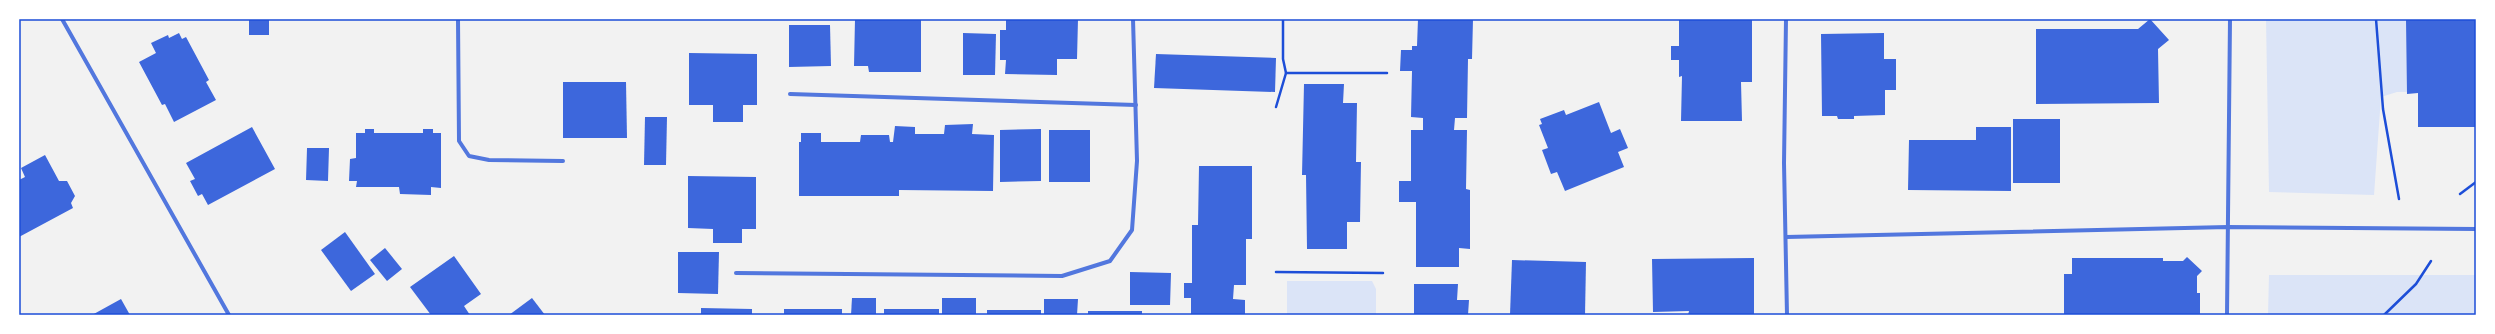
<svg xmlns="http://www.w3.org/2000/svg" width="2495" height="334" viewBox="0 0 2495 334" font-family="Ubuntu,sans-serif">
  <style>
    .green { fill: #dbe4f7 }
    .building { fill: #3d67dc }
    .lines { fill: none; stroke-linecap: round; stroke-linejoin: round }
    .path { stroke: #1d4ed8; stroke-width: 2.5 }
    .minor { stroke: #5277de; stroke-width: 4 }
    .neatline { fill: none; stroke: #1d4ed8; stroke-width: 1.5 }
  </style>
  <rect width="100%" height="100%" fill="#f2f2f2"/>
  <!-- green -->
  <g class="green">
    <path d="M 2266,19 L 2476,19 L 2476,91 L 2397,92 L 2381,97 L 2374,195 L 2269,192 Z"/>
    <path d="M 2269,275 L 2476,275 L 2476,315 L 2268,315 Z"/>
    <path d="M 1287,281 L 1372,281 L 1376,289 L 1376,315 L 1287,315 Z"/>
  </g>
  <!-- building -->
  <g class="building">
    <rect x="249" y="19" width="20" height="16"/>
    <path d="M 855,19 L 921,19 L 921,72 L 869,72 L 868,66 L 854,66 Z"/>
    <path d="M 1006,19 L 1078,19 L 1077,59 L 1057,59 L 1057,75 L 1005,74 L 1006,60 L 1000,60 L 1000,30 L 1006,30 Z"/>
    <path d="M 1418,19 L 1473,19 L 1472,59 L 1468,59 L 1467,118 L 1455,118 L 1454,130 L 1467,130 L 1466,189 L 1470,190 L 1470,249 L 1459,248 L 1459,267 L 1416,267 L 1416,202 L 1399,202 L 1399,181 L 1411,181 L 1411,130 L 1423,130 L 1423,118 L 1411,117 L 1412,71 L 1400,71 L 1401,50 L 1412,50 L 1412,46 L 1417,46 Z"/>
    <path d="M 1679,19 L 1752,19 L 1752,82 L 1741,82 L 1742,121 L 1681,121 L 1682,76 L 1679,77 L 1679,60 L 1671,60 L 1671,46 L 1679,46 Z"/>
    <path d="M 2150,19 L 2169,40 L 2158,49 L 2159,103 L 2036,104 L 2036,29 L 2138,29 Z"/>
    <path d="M 2406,19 L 2476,19 L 2476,127 L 2418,127 L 2418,93 L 2407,94 Z"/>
    <path d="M 789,25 L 830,25 L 831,66 L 789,67 Z"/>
    <path d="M 179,33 L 182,39 L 186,37 L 209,80 L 206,82 L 216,100 L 174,122 L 165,104 L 162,105 L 139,62 L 156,53 L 151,43 L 168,35 L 169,38 Z"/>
    <path d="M 963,33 L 996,34 L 995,75 L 963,75 Z"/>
    <path d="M 1884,33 L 1884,59 L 1896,59 L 1896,90 L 1885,90 L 1885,115 L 1854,116 L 1854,119 L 1838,119 L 1837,116 L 1822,116 L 1821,34 Z"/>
    <path d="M 689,53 L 757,54 L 757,105 L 743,105 L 743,122 L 713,122 L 713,105 L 689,105 Z"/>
    <path d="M 1156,54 L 1276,58 L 1275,92 L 1154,88 Z"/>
    <path d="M 563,82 L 626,82 L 627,138 L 563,138 Z"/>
    <path d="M 1304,84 L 1344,84 L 1343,103 L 1357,103 L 1356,162 L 1361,162 L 1360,222 L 1347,222 L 1347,249 L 1307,249 L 1306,175 L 1302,175 Z"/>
    <path d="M 1599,102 L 1611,133 L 1620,129 L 1628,148 L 1618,152 L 1624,167 L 1565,191 L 1557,172 L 1551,174 L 1542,150 L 1548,148 L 1539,125 L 1542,124 L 1540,119 L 1564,110 L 1566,115 Z"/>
    <path d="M 645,117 L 667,117 L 666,165 L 644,165 Z"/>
    <rect x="2013" y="119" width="47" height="64"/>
    <path d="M 973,124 L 972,134 L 994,135 L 993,191 L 899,190 L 899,196 L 799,196 L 799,142 L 801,142 L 801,133 L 821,133 L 821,142 L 860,142 L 861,135 L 889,135 L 890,142 L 893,142 L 895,126 L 915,127 L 915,134 L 944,134 L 945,125 Z"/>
    <path d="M 252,127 L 275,169 L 208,205 L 202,194 L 198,196 L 190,181 L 195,179 L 186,163 Z"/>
    <path d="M 1976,127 L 2011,127 L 2011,191 L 1908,190 L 1909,140 L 1976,140 Z"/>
    <path d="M 365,129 L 374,129 L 374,133 L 423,133 L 423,129 L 433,129 L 433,133 L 441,133 L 441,188 L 431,187 L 431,195 L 400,194 L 399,187 L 356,187 L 357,181 L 349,181 L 350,159 L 356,158 L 356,133 L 365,133 Z"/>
    <path d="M 1041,129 L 1041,181 L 1000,182 L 1000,130 Z"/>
    <rect x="1049" y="130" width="41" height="52"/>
    <path d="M 307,148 L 329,148 L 328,181 L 306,180 Z"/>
    <path d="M 45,155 L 59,181 L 67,181 L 75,196 L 71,203 L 73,208 L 19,237 L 19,180 L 25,177 L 21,168 Z"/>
    <path d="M 1199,166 L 1252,166 L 1252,239 L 1246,239 L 1246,285 L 1234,285 L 1233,299 L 1245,300 L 1245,315 L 1191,315 L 1191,298 L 1184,298 L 1184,283 L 1192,283 L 1192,225 L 1198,225 Z"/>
    <path d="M 688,176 L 756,177 L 756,229 L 742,229 L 742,243 L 713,243 L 713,229 L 688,228 Z"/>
    <path d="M 345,232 L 375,274 L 351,291 L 321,250 Z"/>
    <path d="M 385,248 L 402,269 L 387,281 L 370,260 Z"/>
    <path d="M 678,252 L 719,252 L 718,294 L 678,293 Z"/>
    <path d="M 454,256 L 481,294 L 464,306 L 470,315 L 431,315 L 410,287 Z"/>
    <path d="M 2187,257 L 2202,271 L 2197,276 L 2197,293 L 2200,293 L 2200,315 L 2064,315 L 2064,274 L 2072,274 L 2072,258 L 2163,258 L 2163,261 L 2183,261 Z"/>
    <path d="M 1754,258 L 1754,315 L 1688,315 L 1689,311 L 1653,312 L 1652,259 Z"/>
    <path d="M 1512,260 L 1586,262 L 1585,315 L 1510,315 Z"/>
    <path d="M 1130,272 L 1171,273 L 1170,305 L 1130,305 Z"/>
    <path d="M 1414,284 L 1458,284 L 1457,300 L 1469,300 L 1468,315 L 1414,315 Z"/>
    <path d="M 532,298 L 545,315 L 509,315 Z"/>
    <path d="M 852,298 L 876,298 L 876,315 L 851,315 Z"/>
    <rect x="942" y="298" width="34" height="17"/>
    <path d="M 121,299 L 130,315 L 92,315 Z"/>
    <path d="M 1044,299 L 1078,299 L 1077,315 L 1044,315 Z"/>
    <path d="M 701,308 L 752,309 L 752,315 L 701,315 Z"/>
    <rect x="784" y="309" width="58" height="6"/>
    <rect x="884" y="309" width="55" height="6"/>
    <rect x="987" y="310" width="54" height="5"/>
    <rect x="1088" y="311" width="54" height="4"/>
  </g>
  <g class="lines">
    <!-- path -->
    <g class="path">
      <path d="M 1283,19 L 1283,59 L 1286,73"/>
      <path d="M 2376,19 L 2383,109 L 2399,199"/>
      <path d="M 1276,107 L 1286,73 L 1387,73"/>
      <path d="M 2460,194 L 2476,182"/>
      <path d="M 1276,272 L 1383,273"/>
      <path d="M 2384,315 L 2416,284 L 2431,261"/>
    </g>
    <!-- minor -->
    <g class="minor">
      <path d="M 62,19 L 229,315"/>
      <path d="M 458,19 L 459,141 L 469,156 L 489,160 L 563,161"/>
      <path d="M 1786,19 L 1784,163 L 1787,315"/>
      <path d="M 790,94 L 1136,105"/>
      <path d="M 1786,237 L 2228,227 L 2476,229"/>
      <path d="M 736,273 L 1062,276 L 1110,261 L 1132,230 L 1137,161 L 1133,19"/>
      <path d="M 2227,315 L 2230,19"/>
    </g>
  </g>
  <!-- border -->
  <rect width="2495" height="334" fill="none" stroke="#ffffff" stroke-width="40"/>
  <rect x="20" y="20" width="2455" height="294" class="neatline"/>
</svg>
